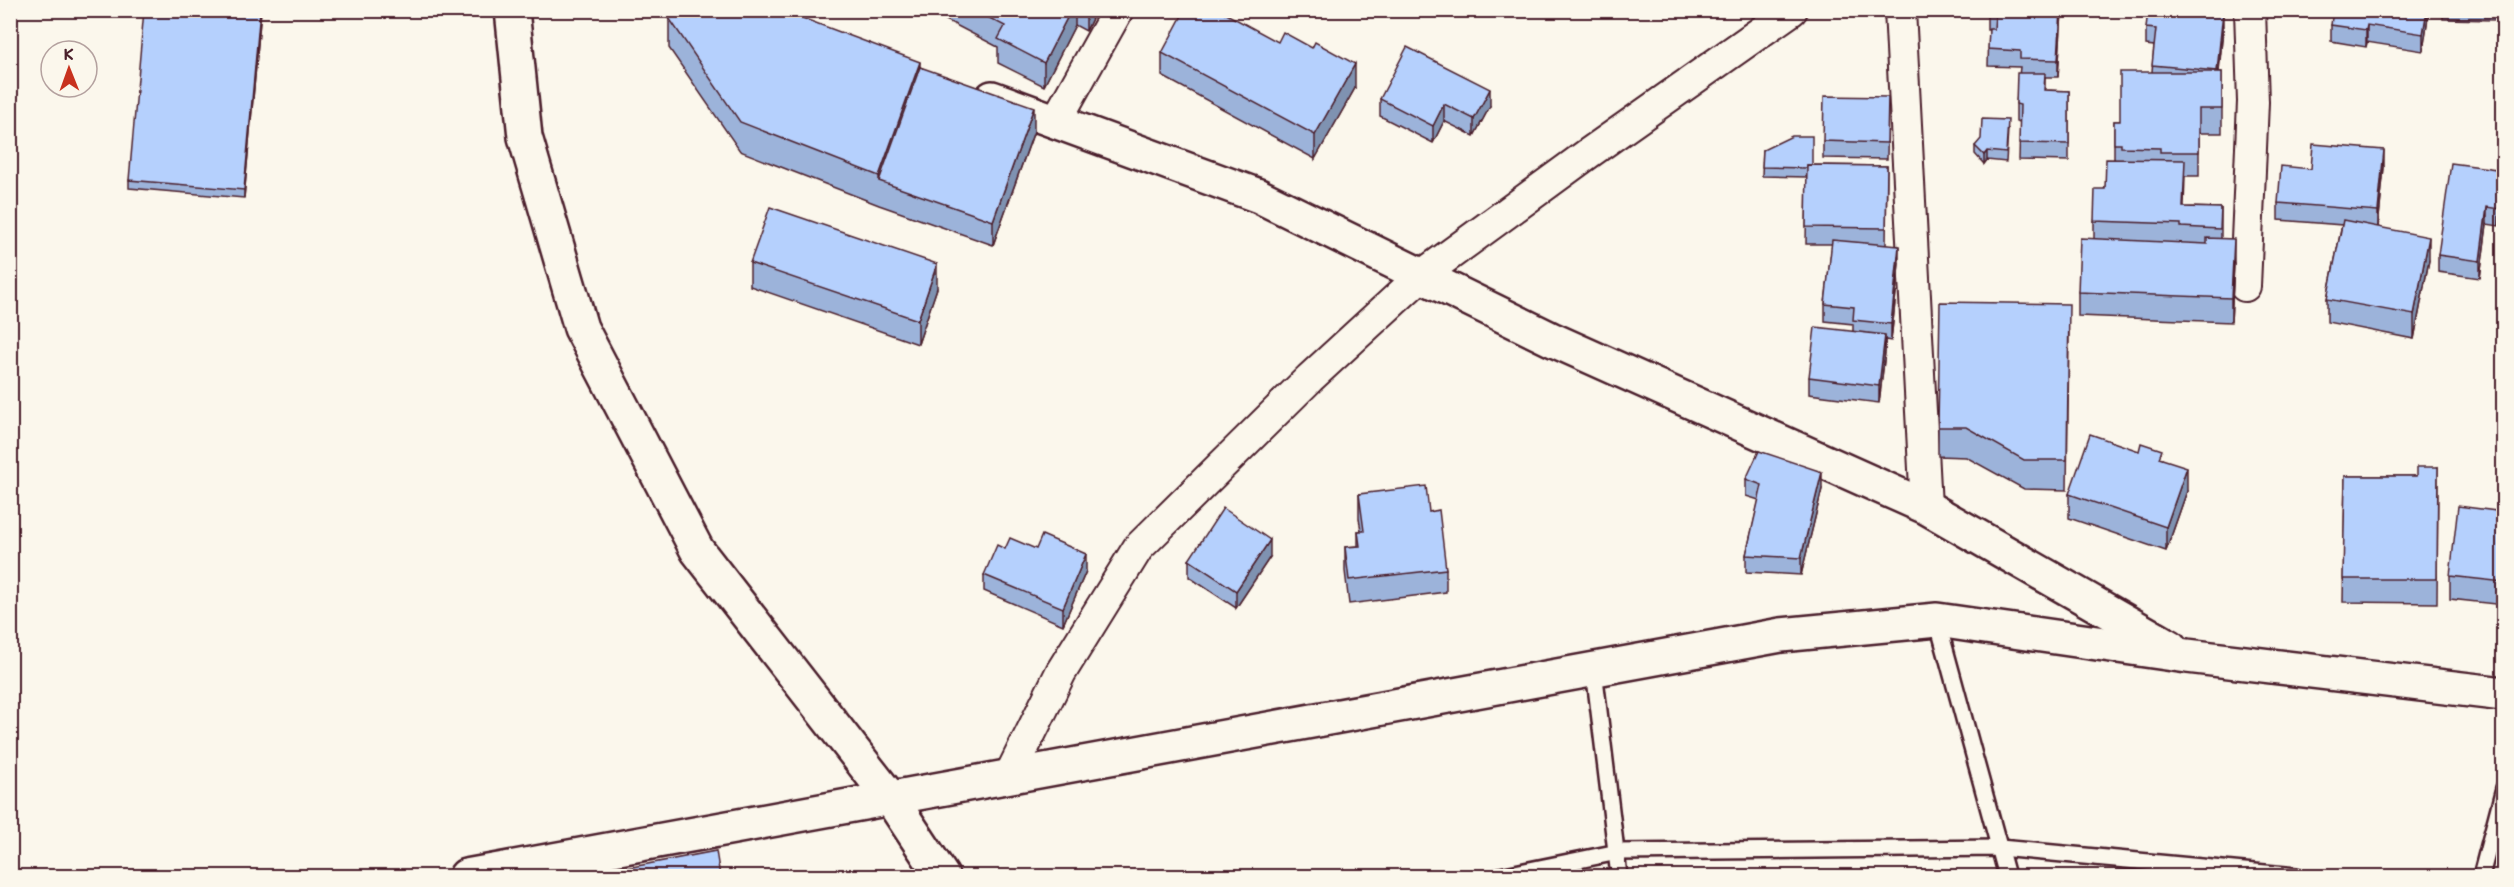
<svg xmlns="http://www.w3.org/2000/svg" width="2514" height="887" viewBox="0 0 2514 887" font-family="Mali,sans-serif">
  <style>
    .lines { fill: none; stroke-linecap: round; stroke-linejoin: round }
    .lane-casing { stroke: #4a1f2b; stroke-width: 20 }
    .street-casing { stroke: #4a1f2b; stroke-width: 34 }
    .secondary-casing { stroke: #4a1f2b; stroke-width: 38 }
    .lane { stroke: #fbf7ec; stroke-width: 15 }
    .street { stroke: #fbf7ec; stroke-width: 30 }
    .secondary { stroke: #fbf7ec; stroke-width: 33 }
    .wall { fill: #9cb3da; stroke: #4a1f2b; stroke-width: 1.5 }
    .shaded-wall { fill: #7f92b1; stroke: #4a1f2b; stroke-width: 1.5 }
    .building { fill: #b5d0fd; stroke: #4a1f2b; stroke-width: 1.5 }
  </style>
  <rect width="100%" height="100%" fill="#fbf7ec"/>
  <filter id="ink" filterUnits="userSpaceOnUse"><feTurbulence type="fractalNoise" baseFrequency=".0167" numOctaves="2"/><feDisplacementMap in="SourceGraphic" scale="12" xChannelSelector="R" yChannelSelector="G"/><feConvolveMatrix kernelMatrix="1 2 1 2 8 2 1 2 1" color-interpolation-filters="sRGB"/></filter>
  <g filter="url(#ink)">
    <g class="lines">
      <!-- lane casing -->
      <g class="lane-casing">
        <g id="lane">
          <path d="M 1937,620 L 2007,876"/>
          <path d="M 1594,670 L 1619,876"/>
          <path d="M 1500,876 L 1618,852 L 2000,848 L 2296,876"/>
          <path d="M 2481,876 L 2504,788"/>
        </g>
      </g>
      <!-- street casing -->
      <g class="street-casing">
        <g id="street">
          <path d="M 1900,10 L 1926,507"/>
          <path d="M 1056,121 L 1118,10"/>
          <path d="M 2245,286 L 2253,102 L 2250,10"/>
          <path d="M 1009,777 L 1061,672 L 1138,548 L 1310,378 L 1422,275 L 1589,153 L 1792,10"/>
        </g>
      </g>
      <!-- secondary casing -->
      <g class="secondary-casing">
        <g id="secondary">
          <path d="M 512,10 L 525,137 L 581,328 L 697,550 L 891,799 L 942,876"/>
          <path d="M 992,98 L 1259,196 L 1551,339 L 1926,507 L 2170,647"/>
          <path d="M 466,876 L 1781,635 L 1937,620 L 2187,656 L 2504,694"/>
        </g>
      </g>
      <!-- lane -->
      <use href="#lane" class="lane"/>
      <!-- street -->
      <use href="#street" class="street"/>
      <!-- secondary -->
      <use href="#secondary" class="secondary"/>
    </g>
    <!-- wall -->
    <g class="wall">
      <path d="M 261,10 L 244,198 L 129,188 L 129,180 Z"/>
      <path d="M 944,10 L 1096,10 L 1086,31 L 1075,25 L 1044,86 L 998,63 L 998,47 L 944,19 Z"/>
      <path d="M 1987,10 L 2062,10 L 2058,77 L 2045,77 L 2045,90 L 2069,91 L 2069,161 L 2019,160 L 2020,122 L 2016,121 L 2016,104 L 2020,67 L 1988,66 L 1989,30 L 1987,30 Z"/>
      <path d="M 2429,10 L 2423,51 L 2367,42 L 2366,47 L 2331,41 L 2331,25 Z"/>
      <path d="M 2443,10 L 2496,10 L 2496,20 L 2443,19 Z"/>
      <path d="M 669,18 L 920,67 L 1034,131 L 993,245 L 879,205 L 740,151 L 669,48 Z"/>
      <path d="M 2146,28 L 2223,29 L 2219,72 L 2222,72 L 2222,133 L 2199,133 L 2199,176 L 2185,176 L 2184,207 L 2221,208 L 2221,239 L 2234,263 L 2231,322 L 2078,316 L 2078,292 L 2094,239 L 2094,221 L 2114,159 L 2114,121 L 2120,121 L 2152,72 L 2154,46 L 2146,45 Z"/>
      <path d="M 1278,42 L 1355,88 L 1315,159 L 1162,76 L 1162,53 Z"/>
      <path d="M 1888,97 L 1887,159 L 1823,158 L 1823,141 Z"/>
      <path d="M 1380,99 L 1490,106 L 1474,136 L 1444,121 L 1433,143 L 1380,116 Z"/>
      <path d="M 2008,129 L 2006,162 L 1987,160 L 1984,164 L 1975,154 L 1975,146 Z"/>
      <path d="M 1763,150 L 1812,165 L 1887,166 L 1886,245 L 1899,263 L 1891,341 L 1885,340 L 1885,352 L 1879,403 L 1809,394 L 1809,377 L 1853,331 L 1853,324 L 1825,321 L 1825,304 L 1832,244 L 1806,244 L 1807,177 L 1762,176 Z"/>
      <path d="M 2384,167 L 2378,227 L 2429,260 L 2414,339 L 2327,322 L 2327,299 L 2342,225 L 2278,220 L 2278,203 L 2311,169 Z"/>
      <path d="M 2504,170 L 2499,226 L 2487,224 L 2480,278 L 2438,272 L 2438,255 Z"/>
      <path d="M 750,263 L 937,288 L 918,344 L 750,286 Z"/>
      <path d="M 2069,333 L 2067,490 L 2024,489 L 1966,457 L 1938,456 L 1938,427 Z"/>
      <path d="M 2162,459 L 2187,491 L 2166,551 L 2069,518 L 2069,494 Z"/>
      <path d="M 2438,467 L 2437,603 L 2343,602 L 2345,476 L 2417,476 Z"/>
      <path d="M 1746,479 L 1822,489 L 1801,575 L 1746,572 L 1746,555 L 1759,500 L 1746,496 Z"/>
      <path d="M 1359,494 L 1429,512 L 1446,569 L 1446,592 L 1349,604 L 1345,571 L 1345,547 L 1358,546 L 1358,531 L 1361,531 L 1359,518 Z"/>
      <path d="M 2504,512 L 2504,605 L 2450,599 L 2450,576 Z"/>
      <path d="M 1005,549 L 1086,571 L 1063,625 L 984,591 L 984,575 Z"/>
      <path d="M 1270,557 L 1236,608 L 1189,577 L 1189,560 Z"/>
    </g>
    <!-- shaded-wall -->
    <g class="shaded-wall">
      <path d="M 260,10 L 261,10 L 244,198 L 244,190 Z"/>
      <path d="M 1071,10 L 1075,10 L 1075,25 L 1044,86 L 1044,63 Z"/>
      <path d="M 1086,10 L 1096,10 L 1086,31 Z"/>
      <path d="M 2061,10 L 2062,10 L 2058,77 L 2058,60 Z"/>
      <path d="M 2427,10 L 2429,10 L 2423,51 L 2423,34 Z"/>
      <path d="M 2223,12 L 2223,29 L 2217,88 L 2217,71 Z"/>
      <path d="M 2367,25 L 2367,42 L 2366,47 L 2366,30 Z"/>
      <path d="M 920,62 L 920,91 L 879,181 L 879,176 Z"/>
      <path d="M 1355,64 L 1355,88 L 1315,159 L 1315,135 Z"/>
      <path d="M 1490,89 L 1490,106 L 1474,136 L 1474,119 Z"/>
      <path d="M 1444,104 L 1444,121 L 1433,143 L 1433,126 Z"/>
      <path d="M 1034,107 L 1034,131 L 993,245 L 993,221 Z"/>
      <path d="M 2384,150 L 2384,167 L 2378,228 L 2378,211 Z"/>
      <path d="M 1987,151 L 1987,160 L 1984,164 L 1984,155 Z"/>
      <path d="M 2504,172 L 2504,188 L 2499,226 L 2499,209 Z"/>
      <path d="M 2487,207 L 2487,224 L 2480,278 L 2480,261 Z"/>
      <path d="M 2429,237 L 2429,260 L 2414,339 L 2414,315 Z"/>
      <path d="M 2234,239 L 2234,263 L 2231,322 L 2231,298 Z"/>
      <path d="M 1899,246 L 1899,263 L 1891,341 L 1891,324 Z"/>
      <path d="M 937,264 L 937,288 L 918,344 L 918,320 Z"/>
      <path d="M 1885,335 L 1885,352 L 1879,403 L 1879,386 Z"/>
      <path d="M 2187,467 L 2187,491 L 2166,551 L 2166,527 Z"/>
      <path d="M 1822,472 L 1822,489 L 1801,575 L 1801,558 Z"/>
      <path d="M 1270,540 L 1270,557 L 1236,608 L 1236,591 Z"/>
      <path d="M 1086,554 L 1086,571 L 1063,625 L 1063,608 Z"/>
    </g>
    <!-- building -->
    <g class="building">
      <path d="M 144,10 L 260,10 L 244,190 L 129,180 Z"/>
      <path d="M 673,10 L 781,10 L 920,62 L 879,176 L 740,122 L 669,18 Z"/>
      <path d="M 974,10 L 1071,10 L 1044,63 L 998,39 L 1005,26 Z"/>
      <path d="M 1185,10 L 1219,10 L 1278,42 L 1283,32 L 1312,48 L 1315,42 L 1355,64 L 1315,135 L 1162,53 Z"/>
      <path d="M 1987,10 L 2061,10 L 2058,60 L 2020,59 L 2020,51 L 1988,49 L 1989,29 L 1994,29 L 1995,13 L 1987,13 Z"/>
      <path d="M 2148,10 L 2203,10 L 2223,12 L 2217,71 L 2152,65 L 2156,29 L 2146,28 Z"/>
      <path d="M 2333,10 L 2427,10 L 2423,34 L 2367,25 L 2366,30 L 2331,25 Z"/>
      <path d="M 1407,47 L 1490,89 L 1474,119 L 1444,104 L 1433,126 L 1380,99 Z"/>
      <path d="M 920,67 L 1034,107 L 993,221 L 879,181 Z"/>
      <path d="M 2120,72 L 2222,72 L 2222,109 L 2199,109 L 2199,152 L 2160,152 L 2160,148 L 2121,147 L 2121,144 L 2114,144 L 2114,121 L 2120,121 Z"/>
      <path d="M 2017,73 L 2045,73 L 2044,90 L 2069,91 L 2069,144 L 2019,143 L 2020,105 L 2016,104 Z"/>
      <path d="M 1824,96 L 1888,97 L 1887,143 L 1823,141 Z"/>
      <path d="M 1982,119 L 2008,120 L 2006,153 L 1987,151 L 1984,155 L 1975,146 L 1981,139 Z"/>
      <path d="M 1792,136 L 1812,136 L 1812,165 L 1807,165 L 1807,168 L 1762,167 L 1763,150 Z"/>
      <path d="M 2313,144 L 2384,150 L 2378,211 L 2278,203 L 2281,166 L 2311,169 Z"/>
      <path d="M 2106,159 L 2185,160 L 2183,207 L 2221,208 L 2220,229 L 2181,227 L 2181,224 L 2094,221 L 2095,189 L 2105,189 Z"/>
      <path d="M 2451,163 L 2504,170 L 2499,209 L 2487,207 L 2480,261 L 2438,255 Z"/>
      <path d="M 1807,165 L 1887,166 L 1886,228 L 1806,227 Z"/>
      <path d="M 770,207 L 937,264 L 918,320 L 750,263 Z"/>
      <path d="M 2343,220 L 2429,237 L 2414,315 L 2327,299 Z"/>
      <path d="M 2080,238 L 2207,244 L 2207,238 L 2234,239 L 2231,298 L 2078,292 Z"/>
      <path d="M 1832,240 L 1899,246 L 1891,324 L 1853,320 L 1854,307 L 1825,304 Z"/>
      <path d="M 1940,302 L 2069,304 L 2067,460 L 2024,460 L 1966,427 L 1938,427 Z"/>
      <path d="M 1815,327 L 1885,335 L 1879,386 L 1809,377 Z"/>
      <path d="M 2090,434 L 2139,451 L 2141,443 L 2162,450 L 2159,458 L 2187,467 L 2166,527 L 2069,494 Z"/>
      <path d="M 1759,451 L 1822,472 L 1801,558 L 1746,555 L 1762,485 L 1746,479 Z"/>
      <path d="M 2417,467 L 2438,467 L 2437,579 L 2343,579 L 2345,476 L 2417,476 Z"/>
      <path d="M 1426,486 L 1429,512 L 1439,510 L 1446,569 L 1349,580 L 1345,547 L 1360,546 L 1358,531 L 1364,531 L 1359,494 Z"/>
      <path d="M 2458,506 L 2504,512 L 2504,582 L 2450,576 Z"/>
      <path d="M 1223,508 L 1270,540 L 1236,591 L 1189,560 Z"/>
      <path d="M 1042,535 L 1086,554 L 1063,608 L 984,575 L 997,545 L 1005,549 L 1010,538 L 1036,549 Z"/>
      <path d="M 716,851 L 720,876 L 585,876 Z"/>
    </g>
  </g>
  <!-- margin -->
  <rect width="2514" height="887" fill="none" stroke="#fbf7ec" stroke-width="36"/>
  <rect x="18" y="18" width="2478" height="851" fill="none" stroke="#4a1f2b" stroke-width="2" filter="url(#ink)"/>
  <!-- north arrow -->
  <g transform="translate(69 69) rotate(359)"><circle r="28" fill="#fbf7ec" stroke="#b4a19f" stroke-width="1.5"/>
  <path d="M0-4.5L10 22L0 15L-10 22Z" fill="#c8321e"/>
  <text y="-9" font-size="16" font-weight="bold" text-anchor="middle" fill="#4a1f2b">K</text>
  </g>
</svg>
